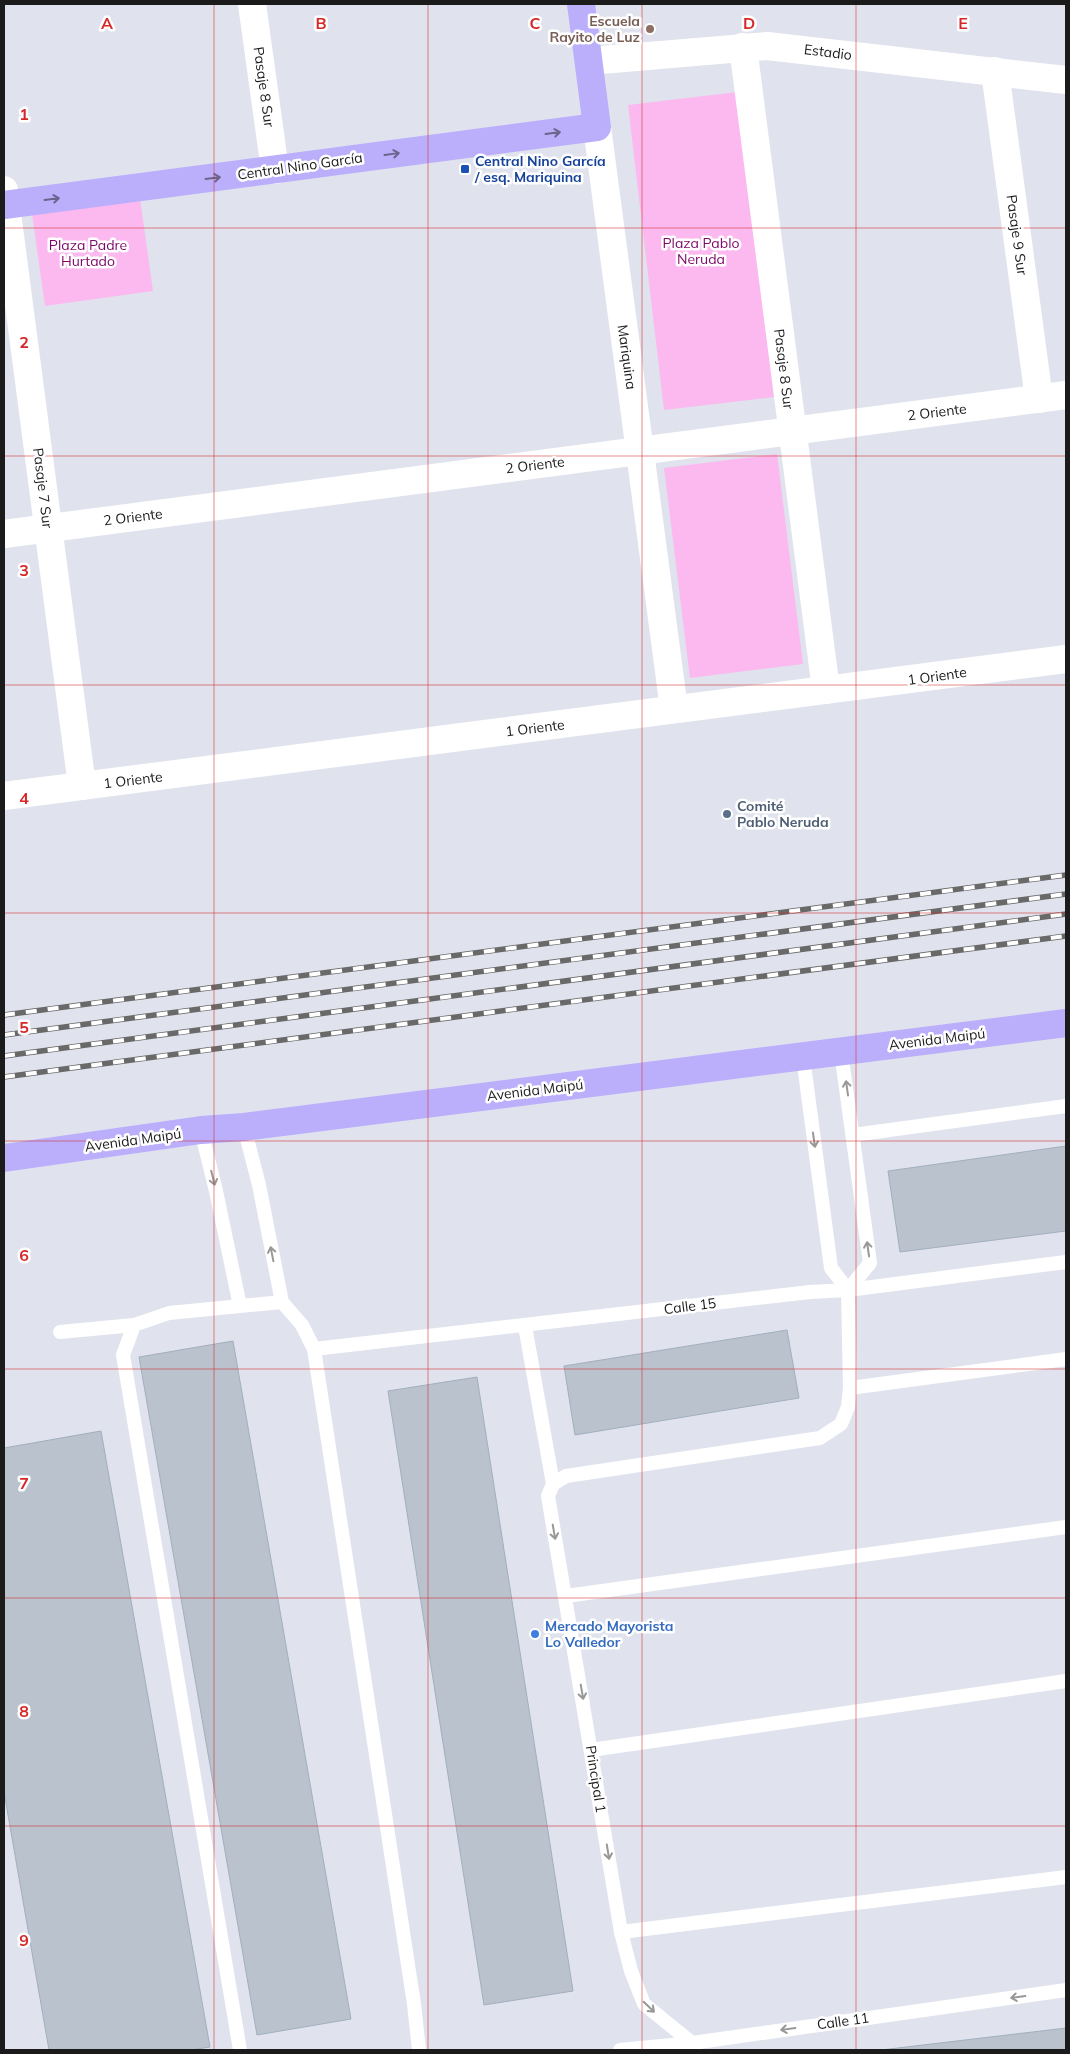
<svg xmlns="http://www.w3.org/2000/svg" width="1070" height="2054" viewBox="0 0 1070 2054" font-family="Mulish,sans-serif">
  <style>
    .park { fill: #fbb9ef }
    .building { fill: #b9c2cd; stroke: #a2afbf }
    .lines { fill: none; stroke-linecap: round; stroke-linejoin: round }
    .lane { stroke: #fff; stroke-width: 14 }
    .street { stroke: #fff; stroke-width: 28 }
    .secondary { stroke: #bbaffc; stroke-width: 28 }
    .rail-casing { stroke: #696969; stroke-width: 5.5 }
    .rail { stroke: #fff; stroke-width: 4; stroke-dasharray: 11; stroke-linecap: butt }
    .oneway { stroke: #6b658c }
    .oneway2 { stroke: #989898 }
    .grid { fill: none; stroke: #d62828; stroke-width: 1; stroke-opacity: 0.55 }
    .education-dot { fill: #8d6e63; stroke: #fff; stroke-width: 2 }
    .transit-dot { fill: #1a4fb4; stroke: #fff; stroke-width: 2 }
    .service-dot { fill: #5c6f8a; stroke: #fff; stroke-width: 2 }
    .shop-dot { fill: #3f7fe0; stroke: #fff; stroke-width: 2 }
    .labels { text-anchor: middle; dominant-baseline: central; stroke-width: 5; stroke-linejoin: round; paint-order: stroke }
    .education-label { font-size: 14px; font-weight: bold; fill: #785e54; stroke: #fff; text-anchor: end }
    .street-label { font-size: 14px; fill: #1b1b1b; stroke: #fff }
    .transit-label { font-size: 14px; font-weight: bold; fill: #164399; stroke: #fff; text-anchor: start }
    .park-label { font-size: 14px; fill: #7c0666; stroke: #fff }
    .service-label { font-size: 14px; font-weight: bold; fill: #4e5e75; stroke: #fff; text-anchor: start }
    .shop-label { font-size: 14px; font-weight: bold; fill: #366cbe; stroke: #fff; text-anchor: start }
    .grid-label { font-size: 16px; text-anchor: middle; font-weight: bold; fill: #d62828; stroke: #fff; stroke-width: 5; stroke-linejoin: round; paint-order: stroke }
  </style>
  <rect width="100%" height="100%" fill="#e0e3ed"/>
  <!-- park -->
  <g class="park">
    <path d="M 737,92 L 774,397 L 664,410 L 628,105 Z"/>
    <path d="M 140,198 L 153,291 L 45,306 L 32,214 Z"/>
    <path d="M 777,454 L 803,664 L 690,678 L 664,468 Z"/>
  </g>
  <!-- building -->
  <g class="building">
    <path d="M 1066,1146 L 1066,1231 L 900,1252 L 888,1171 Z"/>
    <path d="M 787,1330 L 799,1398 L 575,1435 L 564,1366 Z"/>
    <path d="M 233,1341 L 351,2019 L 257,2035 L 139,1357 Z"/>
    <path d="M 477,1377 L 573,1991 L 484,2005 L 388,1391 Z"/>
    <path d="M 101,1431 L 210,2047 L 191,2050 L 49,2050 L 4,1792 L 4,1448 Z"/>
    <path d="M 1066,2028 L 1066,2050 L 881,2050 Z"/>
  </g>
  <g class="lines">
    <!-- lane -->
    <g class="lane">
      <path d="M 841,1052 L 870,1263 L 848,1290"/>
      <path d="M 803,1057 L 831,1268 L 848,1290 L 850,1388"/>
      <path d="M 244,1127 L 259,1185 L 282,1302 L 302,1325 L 314,1349 L 414,2004 L 419,2050"/>
      <path d="M 201,1130 L 216,1191 L 240,1306"/>
      <path d="M 853,1135 L 1066,1106"/>
      <path d="M 525,1326 L 553,1484"/>
      <path d="M 60,1332 L 134,1325"/>
      <path d="M 314,1349 L 810,1292 L 848,1290 L 1066,1262"/>
      <path d="M 553,1484 L 548,1496 L 621,1932 L 631,1971 L 644,2004 L 692,2043 L 693,2050"/>
      <path d="M 553,1484 L 566,1476 L 820,1438 L 841,1424 L 848,1407 L 850,1388 L 1066,1359"/>
      <path d="M 566,1596 L 1066,1527"/>
      <path d="M 591,1750 L 1066,1681"/>
      <path d="M 621,1932 L 1066,1877"/>
      <path d="M 240,2050 L 123,1355 L 134,1325 L 169,1313 L 282,1302"/>
      <path d="M 620,2050 L 692,2043 L 1066,1990"/>
    </g>
    <!-- street -->
    <g class="street">
      <path d="M 252,4 L 275,170"/>
      <path d="M 743,47 L 826,690"/>
      <path d="M 589,61 L 767,46 L 1066,80"/>
      <path d="M 995,71 L 1039,399"/>
      <path d="M 597,127 L 674,709"/>
      <path d="M 4,190 L 82,786"/>
      <path d="M 4,534 L 1066,395"/>
      <path d="M 4,796 L 1066,659"/>
    </g>
    <!-- secondary -->
    <g class="secondary">
      <path d="M 4,205 L 597,127 L 581,4"/>
      <path d="M 4,1158 L 201,1130 L 244,1127 L 1066,1023"/>
    </g>
    <!-- rail casing -->
    <g class="rail-casing">
      <g id="rail">
        <path d="M 4,1015 L 1066,875"/>
        <path d="M 4,1035 L 1066,894"/>
        <path d="M 4,1056 L 1066,914"/>
        <path d="M 4,1077 L 1066,936"/>
      </g>
    </g>
    <!-- rail -->
    <use href="#rail" class="rail"/>
  </g>
  <!-- one-way arrows -->
  <defs><path id="oneway-shaft" d="M-6 0H5M1.5-3L5.5 0L1.5 3" fill="none" stroke-width="1.6" stroke-linecap="round" stroke-linejoin="round" transform="scale(1.25)"/></defs>
  <g class="oneway">
    <use href="#oneway-shaft" transform="translate(553 133) rotate(-7)"/>
    <use href="#oneway-shaft" transform="translate(392 154) rotate(-8)"/>
    <use href="#oneway-shaft" transform="translate(213 178) rotate(-7)"/>
    <use href="#oneway-shaft" transform="translate(52 199) rotate(-7)"/>
  </g>
  <g class="oneway2">
    <use href="#oneway-shaft" transform="translate(847 1088) rotate(-98)"/>
    <use href="#oneway-shaft" transform="translate(814 1140) rotate(82)"/>
    <use href="#oneway-shaft" transform="translate(213 1178) rotate(76)"/>
    <use href="#oneway-shaft" transform="translate(868 1249) rotate(-98)"/>
    <use href="#oneway-shaft" transform="translate(272 1254) rotate(-101)"/>
    <use href="#oneway-shaft" transform="translate(554 1532) rotate(80)"/>
    <use href="#oneway-shaft" transform="translate(582 1692) rotate(80)"/>
    <use href="#oneway-shaft" transform="translate(608 1852) rotate(81)"/>
    <use href="#oneway-shaft" transform="translate(1018 1997) rotate(172)"/>
    <use href="#oneway-shaft" transform="translate(649 2007) rotate(44)"/>
    <use href="#oneway-shaft" transform="translate(788 2029) rotate(172)"/>
  </g>
  <!-- grid -->
  <path class="grid" d="M 214,4 L 214,2050M 428,4 L 428,2050M 642,4 L 642,2050M 856,4 L 856,2050M 4,228 L 1066,228M 4,456 L 1066,456M 4,685 L 1066,685M 4,913 L 1066,913M 4,1141 L 1066,1141M 4,1369 L 1066,1369M 4,1598 L 1066,1598M 4,1826 L 1066,1826"/>
  <!-- markers -->
  <circle class="education-dot" cx="650" cy="29" r="5"/>
  <rect class="transit-dot" x="460" y="164" width="10" height="10" rx="2.5"/>
  <circle class="service-dot" cx="727" cy="814" r="5"/>
  <circle class="shop-dot" cx="535" cy="1634" r="5"/>
  <g class="labels">
    <!-- education labels -->
    <g class="education-label">
      <text x="640" y="21">Escuela<tspan x="640" dy="16">Rayito de Luz</tspan></text>
    </g>
    <!-- street labels -->
    <g class="street-label">
      <text transform="translate(828 52) rotate(7)">Estadio</text>
      <text transform="translate(264 87) rotate(82)">Pasaje 8 Sur</text>
      <text transform="translate(300 166) rotate(-8)">Central Nino García</text>
      <text transform="translate(1017 235) rotate(82)">Pasaje 9 Sur</text>
      <text transform="translate(627 357) rotate(82)">Mariquina</text>
      <text transform="translate(784 369) rotate(83)">Pasaje 8 Sur</text>
      <text transform="translate(937 412) rotate(-7)">2 Oriente</text>
      <text transform="translate(535 465) rotate(-7)">2 Oriente</text>
      <text transform="translate(43 488) rotate(83)">Pasaje 7 Sur</text>
      <text transform="translate(133 517) rotate(-7)">2 Oriente</text>
      <text transform="translate(937 676) rotate(-8)">1 Oriente</text>
      <text transform="translate(535 728) rotate(-7)">1 Oriente</text>
      <text transform="translate(133 780) rotate(-7)">1 Oriente</text>
      <text transform="translate(937 1039) rotate(-7)">Avenida Maipú</text>
      <text transform="translate(535 1090) rotate(-7)">Avenida Maipú</text>
      <text transform="translate(133 1140) rotate(-8)">Avenida Maipú</text>
      <text transform="translate(690 1306) rotate(-7)">Calle 15</text>
      <text transform="translate(596 1779) rotate(81)">Principal 1</text>
      <text transform="translate(843 2021) rotate(-8)">Calle 11</text>
    </g>
    <!-- transit labels -->
    <g class="transit-label">
      <text x="475" y="161">Central Nino García<tspan x="475" dy="16">/ esq. Mariquina</tspan></text>
    </g>
    <!-- park labels -->
    <g class="park-label">
      <text x="701" y="243">Plaza Pablo<tspan x="701" dy="16">Neruda</tspan></text>
      <text x="88" y="245">Plaza Padre<tspan x="88" dy="16">Hurtado</tspan></text>
    </g>
    <!-- service labels -->
    <g class="service-label">
      <text x="737" y="806">Comité<tspan x="737" dy="16">Pablo Neruda</tspan></text>
    </g>
    <!-- shop labels -->
    <g class="shop-label">
      <text x="545" y="1626">Mercado Mayorista<tspan x="545" dy="16">Lo Valledor</tspan></text>
    </g>
  </g>
  <g class="grid-label">
    <text x="107" y="29">A</text>
    <text x="321" y="29">B</text>
    <text x="535" y="29">C</text>
    <text x="749" y="29">D</text>
    <text x="963" y="29">E</text>
    <text x="24" y="120">1</text>
    <text x="24" y="348">2</text>
    <text x="24" y="576">3</text>
    <text x="24" y="804">4</text>
    <text x="24" y="1033">5</text>
    <text x="24" y="1261">6</text>
    <text x="24" y="1489">7</text>
    <text x="24" y="1717">8</text>
    <text x="24" y="1946">9</text>
  </g>
  <!-- border -->
  <rect width="1070" height="2054" fill="none" stroke="#1b1b1b" stroke-width="10"/>
</svg>
